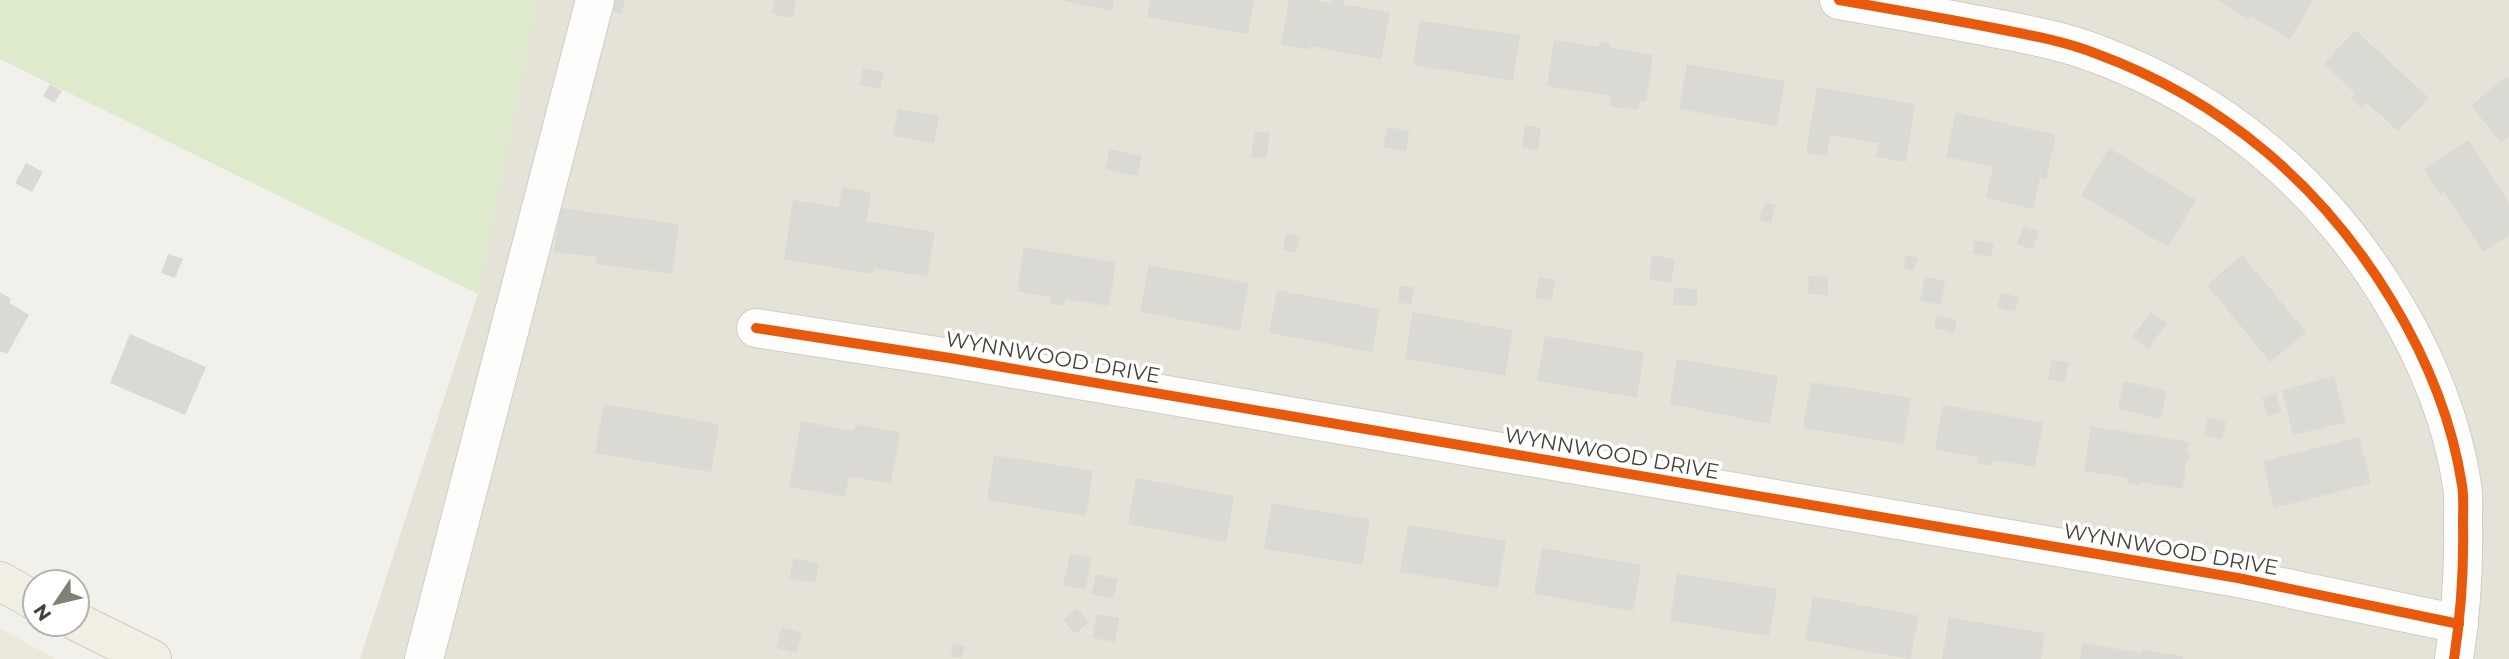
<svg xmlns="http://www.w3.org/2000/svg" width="2509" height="659" viewBox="0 0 2509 659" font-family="Montserrat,sans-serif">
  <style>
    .residential { fill: #e5e2d8 }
    .education { fill: #ece8db }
    .green { fill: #ddebcc }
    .building { fill: #dbd9d3 }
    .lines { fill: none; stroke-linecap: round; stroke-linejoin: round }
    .street-casing { stroke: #cfcdc8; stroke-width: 40 }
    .primary-casing { stroke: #d3cdb9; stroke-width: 40 }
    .street { stroke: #fdfdfc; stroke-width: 38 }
    .primary { stroke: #f1eee4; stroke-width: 38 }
    .cycleway-casing { stroke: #fff; stroke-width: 15 }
    .cycleway { stroke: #e8590c; stroke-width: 10 }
    .labels { text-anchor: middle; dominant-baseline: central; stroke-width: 7; stroke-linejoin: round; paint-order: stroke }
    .street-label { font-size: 21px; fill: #474237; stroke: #fff }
  </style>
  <rect width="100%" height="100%" fill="#f1f0eb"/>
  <!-- residential -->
  <path class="residential" d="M 538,0 L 2509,0 L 2509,659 L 360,659 L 478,294 Z"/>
  <!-- education -->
  <path class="education" d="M 0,628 L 55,659 L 0,659 Z"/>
  <!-- green -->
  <path class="green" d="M 0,0 L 538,0 L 478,294 L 0,59 Z"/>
  <!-- building -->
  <g class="building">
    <path d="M 606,0 L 625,0 L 622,14 L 605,10 Z"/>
    <path d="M 774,0 L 796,0 L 793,18 L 772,14 Z"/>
    <path d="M 1060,0 L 1114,0 L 1112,11 Z"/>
    <path d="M 1150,0 L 1254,0 L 1248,34 L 1147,17 Z"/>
    <path d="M 1289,0 L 1313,0 L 1331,3 L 1332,0 L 1344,0 L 1344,4 L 1390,13 L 1381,59 L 1310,46 L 1310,50 L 1281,45 Z"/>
    <path d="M 2217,0 L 2313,0 L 2290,39 L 2250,16 L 2248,19 Z"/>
    <path d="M 1420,21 L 1520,35 L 1513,81 L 1413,65 Z"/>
    <path d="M 2355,30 L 2429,98 L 2398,131 L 2367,103 L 2362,108 L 2351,98 L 2355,93 L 2324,64 Z"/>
    <path d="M 1554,40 L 1599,47 L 1599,42 L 1610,44 L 1610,48 L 1653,55 L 1646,102 L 1640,101 L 1638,110 L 1610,106 L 1611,96 L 1547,86 Z"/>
    <path d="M 1687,64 L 1785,81 L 1777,126 L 1679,109 Z"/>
    <path d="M 863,68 L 884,72 L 880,89 L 860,85 Z"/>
    <path d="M 2507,76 L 2509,79 L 2509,136 L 2501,142 L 2471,106 Z"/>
    <path d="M 50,84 L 62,91 L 54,103 L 43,96 Z"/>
    <path d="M 1817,87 L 1915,104 L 1906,162 L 1876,157 L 1879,143 L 1830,135 L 1827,156 L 1806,153 Z"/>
    <path d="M 898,109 L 939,116 L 934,143 L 893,136 Z"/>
    <path d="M 1956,112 L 2056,135 L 2046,179 L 2040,178 L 2033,209 L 1986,198 L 1993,167 L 1946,157 Z"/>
    <path d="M 1525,125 L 1541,128 L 1538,150 L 1522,147 Z"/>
    <path d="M 1387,127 L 1409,131 L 1406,151 L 1383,147 Z"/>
    <path d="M 1255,131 L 1270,133 L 1266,158 L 1251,157 Z"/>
    <path d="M 2468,140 L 2509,203 L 2509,235 L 2483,252 L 2444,192 L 2440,195 L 2424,169 Z"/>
    <path d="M 2109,148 L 2196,200 L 2168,247 L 2081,195 Z"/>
    <path d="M 1110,149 L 1142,156 L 1137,176 L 1105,169 Z"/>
    <path d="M 26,163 L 43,172 L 32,192 L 15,183 Z"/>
    <path d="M 842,187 L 871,192 L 866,221 L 935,232 L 927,277 L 874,268 L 873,274 L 784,259 L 793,200 L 839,207 Z"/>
    <path d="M 1765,202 L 1776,205 L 1771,223 L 1759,220 Z"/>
    <path d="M 561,208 L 679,224 L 672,274 L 596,264 L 597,257 L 554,252 Z"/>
    <path d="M 2024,226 L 2039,231 L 2033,250 L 2017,244 Z"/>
    <path d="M 1286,233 L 1300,236 L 1296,252 L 1283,250 Z"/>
    <path d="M 1975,240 L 1994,244 L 1991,257 L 1972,254 Z"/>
    <path d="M 1024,247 L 1116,262 L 1109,306 L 1065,299 L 1064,306 L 1049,303 L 1051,297 L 1017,291 Z"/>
    <path d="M 168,254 L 183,259 L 175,278 L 161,273 Z"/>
    <path d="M 1652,255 L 1675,259 L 1671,283 L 1649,279 Z"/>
    <path d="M 1906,255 L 1918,258 L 1914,271 L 1903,268 Z"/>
    <path d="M 2242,255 L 2306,332 L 2270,362 L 2207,285 Z"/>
    <path d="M 1149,265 L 1249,283 L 1240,331 L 1140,312 Z"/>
    <path d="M 1809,276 L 1828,277 L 1828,295 L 1808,294 Z"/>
    <path d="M 1539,277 L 1556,280 L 1551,301 L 1535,298 Z"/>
    <path d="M 1925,277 L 1945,281 L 1941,305 L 1920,301 Z"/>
    <path d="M 1400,286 L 1414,287 L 1411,305 L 1398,302 Z"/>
    <path d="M 1674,288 L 1697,289 L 1697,306 L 1673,305 Z"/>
    <path d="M 1277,290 L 1380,309 L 1372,352 L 1269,333 Z"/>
    <path d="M 0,292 L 11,299 L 9,303 L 29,315 L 7,354 L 0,351 Z"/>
    <path d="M 2001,293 L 2019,297 L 2015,312 L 1997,307 Z"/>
    <path d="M 1413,312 L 1513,330 L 1505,376 L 1405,359 Z"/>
    <path d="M 2151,312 L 2167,323 L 2148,349 L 2132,337 Z"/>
    <path d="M 1937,315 L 1957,320 L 1954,333 L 1934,328 Z"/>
    <path d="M 130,334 L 206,367 L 185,415 L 110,383 Z"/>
    <path d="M 1545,336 L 1644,352 L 1637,398 L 1537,381 Z"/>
    <path d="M 1677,359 L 1778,376 L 1770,424 L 1670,404 Z"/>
    <path d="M 2052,360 L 2069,362 L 2065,382 L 2048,379 Z"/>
    <path d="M 2334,376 L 2346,422 L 2293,435 L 2282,390 Z"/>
    <path d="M 2124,381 L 2167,391 L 2161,419 L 2118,409 Z"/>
    <path d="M 1811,382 L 1911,398 L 1903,444 L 1803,428 Z"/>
    <path d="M 2276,394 L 2281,411 L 2268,416 L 2262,398 Z"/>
    <path d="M 604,404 L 719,424 L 711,472 L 595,453 Z"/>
    <path d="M 1943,405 L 2043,422 L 2035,467 L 1992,460 L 1991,466 L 1977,463 L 1978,457 L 1935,450 Z"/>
    <path d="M 2208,418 L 2226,422 L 2222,439 L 2204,435 Z"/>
    <path d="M 801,421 L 854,431 L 856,424 L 900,432 L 891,484 L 849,476 L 845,497 L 789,487 Z"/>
    <path d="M 2091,426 L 2189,442 L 2187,453 L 2190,454 L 2189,461 L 2186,460 L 2184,474 L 2186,474 L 2182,489 L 2140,482 L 2139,486 L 2127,483 L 2127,478 L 2084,471 Z"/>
    <path d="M 2359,437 L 2371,483 L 2274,508 L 2263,461 Z"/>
    <path d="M 994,455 L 1093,471 L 1086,516 L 987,500 Z"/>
    <path d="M 1136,478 L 1234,496 L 1226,542 L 1128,524 Z"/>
    <path d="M 1272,503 L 1370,519 L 1362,565 L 1264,549 Z"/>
    <path d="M 1408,525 L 1506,541 L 1498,588 L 1400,572 Z"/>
    <path d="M 1542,548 L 1641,565 L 1633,611 L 1534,594 Z"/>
    <path d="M 1070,554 L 1091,558 L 1086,589 L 1063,586 Z"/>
    <path d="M 794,558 L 819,564 L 815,583 L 789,578 Z"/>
    <path d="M 1096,574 L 1118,579 L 1113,599 L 1091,594 Z"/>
    <path d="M 1677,574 L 1777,589 L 1769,636 L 1670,621 Z"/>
    <path d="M 1813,596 L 1919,616 L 1910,659 L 1805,640 Z"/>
    <path d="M 1077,609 L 1089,622 L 1075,634 L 1063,620 Z"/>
    <path d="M 1097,614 L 1119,618 L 1115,642 L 1092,638 Z"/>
    <path d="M 1949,617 L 2045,633 L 2041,659 L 1942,659 Z"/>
    <path d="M 782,627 L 802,633 L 796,653 L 776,648 Z"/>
    <path d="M 953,643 L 965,646 L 962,658 L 951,656 Z"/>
    <path d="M 2082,643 L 2142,653 L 2142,650 L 2183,656 L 2183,659 L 2080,659 Z"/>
  </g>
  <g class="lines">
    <!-- street casing -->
    <g class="street-casing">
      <g id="street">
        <path d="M 1839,0 C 1891,9 1943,18 1994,28 C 2029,35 2064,41 2097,54 C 2157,76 2215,109 2265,151 C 2361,231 2443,361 2462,485 C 2464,497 2463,510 2463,522 C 2464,568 2461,614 2454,659"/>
        <path d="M 756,328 L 950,358 L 2238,578 L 2459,624"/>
        <path d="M 424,659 L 595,0"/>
      </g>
    </g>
    <!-- primary casing -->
    <g class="primary-casing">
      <g id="primary">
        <path d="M 0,581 L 35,601"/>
        <path d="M 77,622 L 152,659"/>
      </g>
    </g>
    <!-- street -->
    <use href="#street" class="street"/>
    <!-- primary -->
    <use href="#primary" class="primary"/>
    <!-- cycleway casing -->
    <g class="cycleway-casing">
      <g id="cycleway">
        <path d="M 1839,0 C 1891,9 1943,18 1994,28 C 2029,35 2064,41 2097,54 C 2157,76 2215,109 2265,151 C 2361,231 2443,361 2462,485 C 2464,497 2463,510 2463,522 C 2464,568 2461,614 2454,659"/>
        <path d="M 756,328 L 950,358 L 2238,578 L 2459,624"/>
      </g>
    </g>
    <!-- cycleway -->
    <use href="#cycleway" class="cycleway"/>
  </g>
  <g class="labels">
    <!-- street labels -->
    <g class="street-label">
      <text transform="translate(1053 357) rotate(10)">WYNNWOOD DRIVE</text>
      <text transform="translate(1612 453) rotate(10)">WYNNWOOD DRIVE</text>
      <text transform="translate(2171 549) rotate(10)">WYNNWOOD DRIVE</text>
    </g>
  </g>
  <!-- north arrow -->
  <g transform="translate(56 603) rotate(235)"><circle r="33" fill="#ffffff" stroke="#b5b3af" stroke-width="2"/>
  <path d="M0-5L12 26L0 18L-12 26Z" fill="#827f76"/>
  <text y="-10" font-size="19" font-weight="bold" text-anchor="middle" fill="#474237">N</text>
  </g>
</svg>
